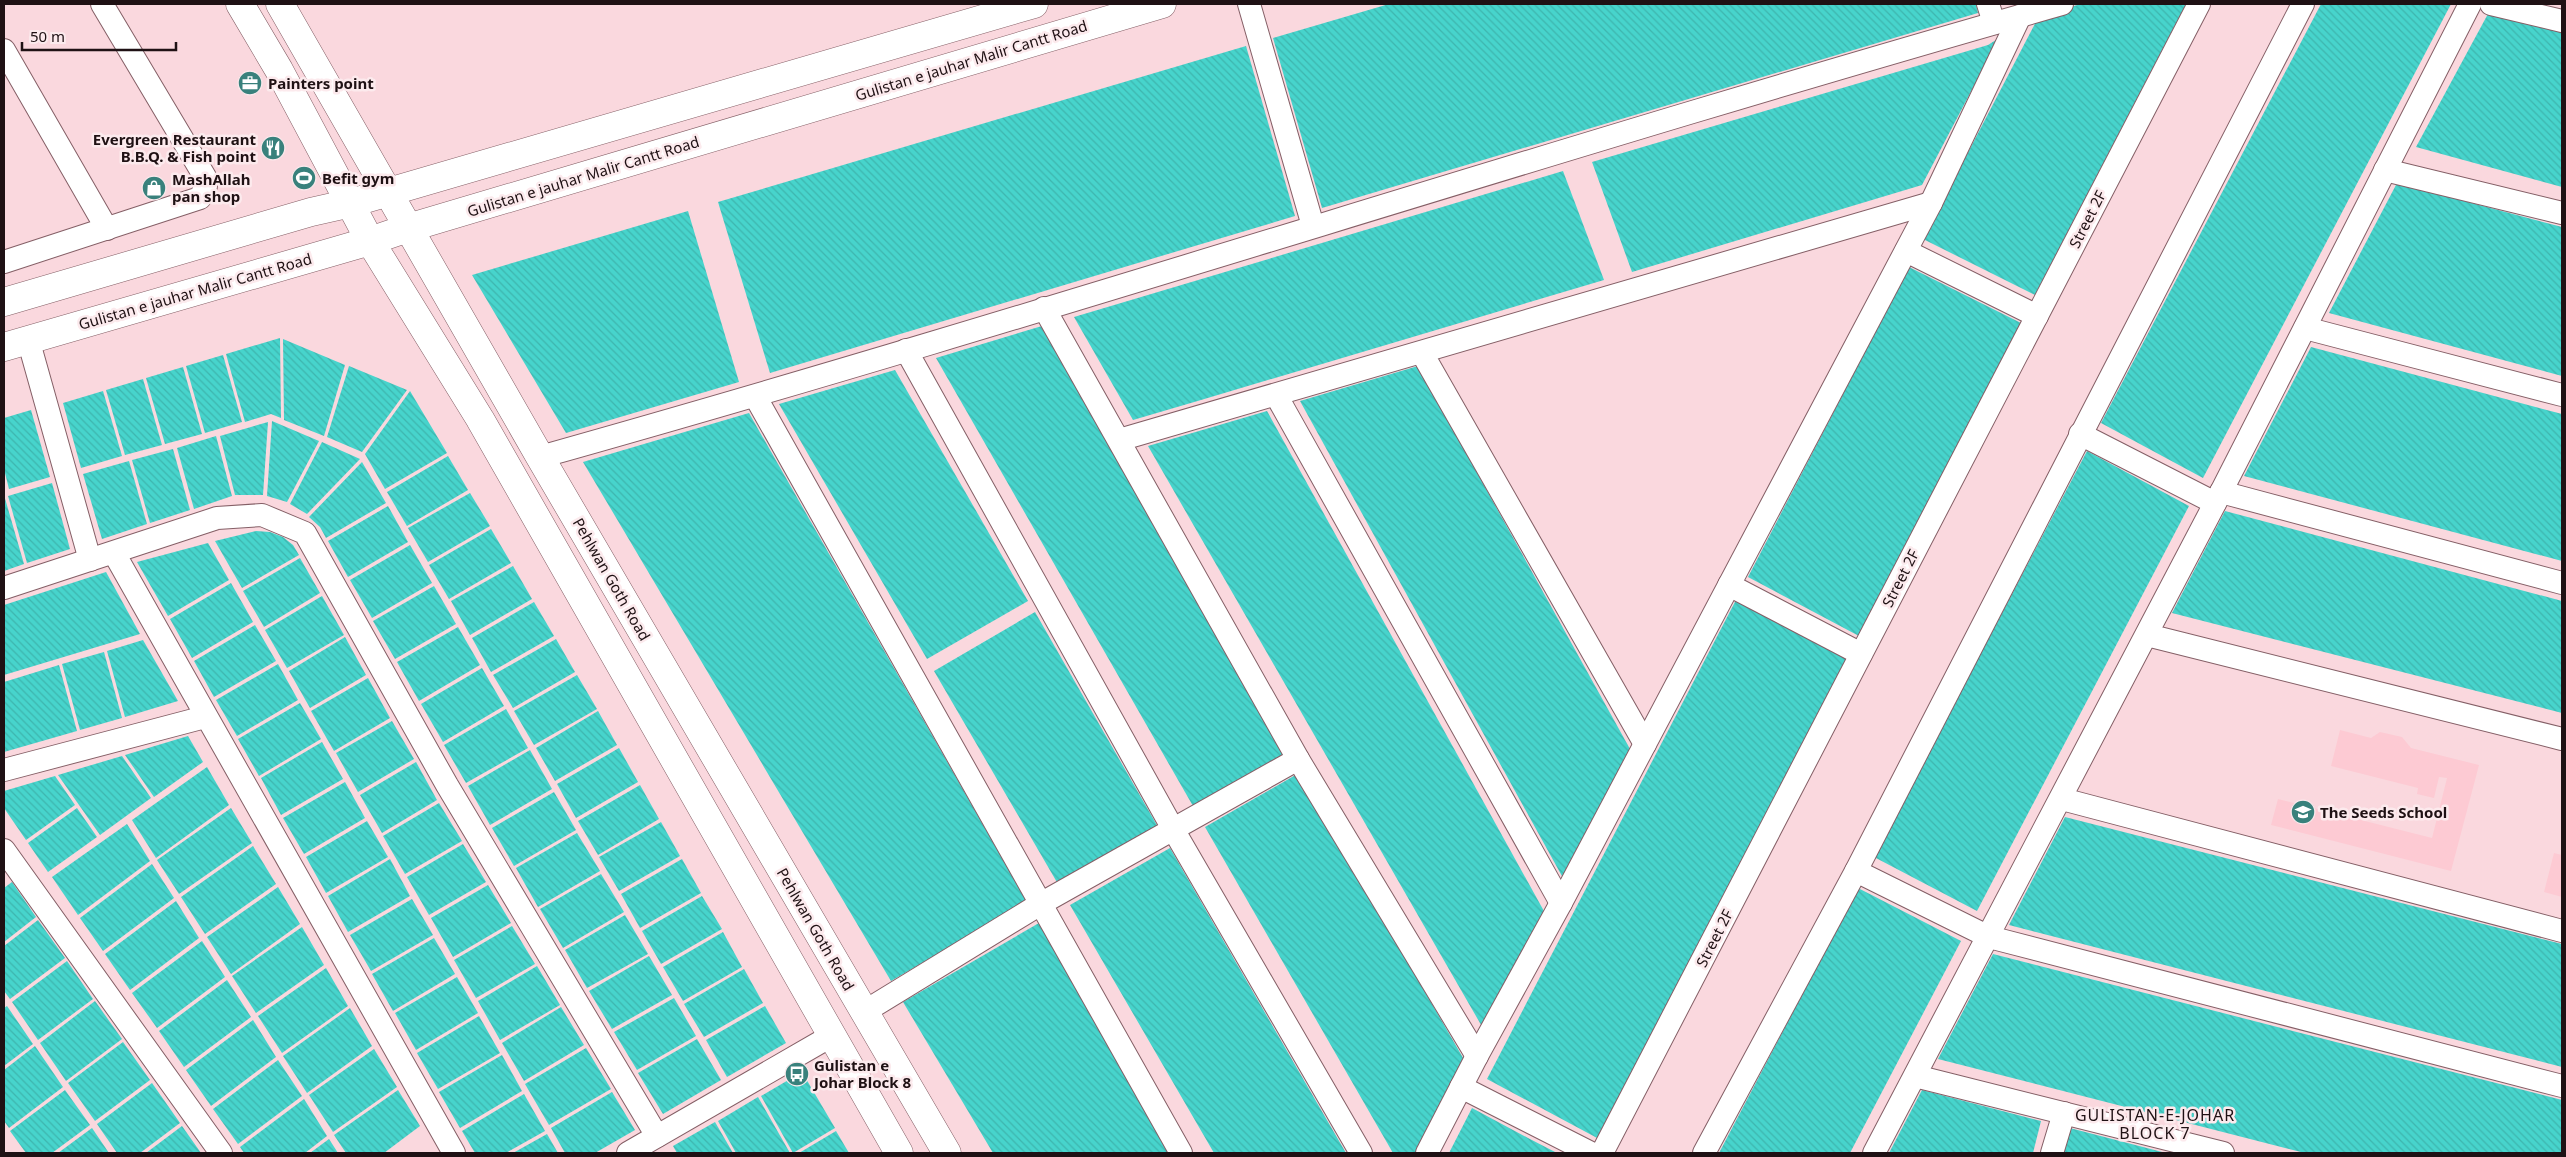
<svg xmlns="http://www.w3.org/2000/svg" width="2566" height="1157" viewBox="0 0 2566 1157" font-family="'Noto Sans',sans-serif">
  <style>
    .built { fill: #fdcad3 }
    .building { fill: url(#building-back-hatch) }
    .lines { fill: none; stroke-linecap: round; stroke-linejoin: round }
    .minor-casing { stroke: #845f66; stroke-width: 24 }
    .secondary-casing { stroke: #845f66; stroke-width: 29 }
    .minor { stroke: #fff; stroke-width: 22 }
    .secondary { stroke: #fff; stroke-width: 28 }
    .labels { text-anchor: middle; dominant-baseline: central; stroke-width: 5; stroke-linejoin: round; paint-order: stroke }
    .street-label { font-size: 15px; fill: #1f1114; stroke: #fceaed }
    .poi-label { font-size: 15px; font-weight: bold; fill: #1f1114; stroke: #fceaed; text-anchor: start }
    .neighbourhood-label { font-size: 16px; letter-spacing: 1px; fill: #1f1114; stroke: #fceaed }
  </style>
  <defs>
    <pattern id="building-back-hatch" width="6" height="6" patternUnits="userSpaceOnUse" patternTransform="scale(1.25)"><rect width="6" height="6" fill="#47d4cc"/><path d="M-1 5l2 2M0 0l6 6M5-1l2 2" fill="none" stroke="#3eb5ae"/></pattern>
  </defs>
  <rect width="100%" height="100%" fill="#fad8de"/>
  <!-- built -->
  <g class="built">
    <path d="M 2340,730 L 2371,738 L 2380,732 L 2402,737 L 2411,748 L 2479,765 L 2451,871 L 2271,825 L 2278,799 L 2432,838 L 2447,778 L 2439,777 L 2434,798 L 2417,794 L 2418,788 L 2331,766 Z"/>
    <path d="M 2554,853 L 2562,855 L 2562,897 L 2544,892 Z"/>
  </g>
  <!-- building -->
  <g class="building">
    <path d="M 1389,4 L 1976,4 L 1978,13 L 1322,208 L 1273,38 Z"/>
    <path d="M 2081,4 L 2186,4 L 2035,295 L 1923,239 L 2039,16 Z"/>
    <path d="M 2321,4 L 2451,4 L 2203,478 L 2101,423 Z"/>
    <path d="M 2489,12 L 2562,31 L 2562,187 L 2416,147 Z"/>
    <path d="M 1999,38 L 1922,185 L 1632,272 L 1592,162 L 1988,45 Z"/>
    <path d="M 1246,46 L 1295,216 L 770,373 L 718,202 Z"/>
    <path d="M 1563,171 L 1604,280 L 1201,400 L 1133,420 L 1074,317 Z"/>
    <path d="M 2397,183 L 2562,227 L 2562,376 L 2329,313 Z"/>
    <path d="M 688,211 L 739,382 L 566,433 L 472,275 Z"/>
    <path d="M 1909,267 L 2021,323 L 1859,636 L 1748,577 Z"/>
    <path d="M 1042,326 L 1287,752 L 1193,806 L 936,358 Z"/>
    <path d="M 280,338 L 281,418 L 271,414 L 245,422 L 226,354 Z"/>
    <path d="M 283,339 L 345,365 L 324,436 L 284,420 Z"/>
    <path d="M 2311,347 L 2562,414 L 2562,561 L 2244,476 Z"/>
    <path d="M 223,355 L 242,422 L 205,433 L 186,366 Z"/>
    <path d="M 349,366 L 407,390 L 362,452 L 327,437 Z"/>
    <path d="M 1418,366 L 1630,749 L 1563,878 L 1300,401 Z"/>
    <path d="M 183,367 L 202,434 L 165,444 L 146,378 Z"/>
    <path d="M 895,370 L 1028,601 L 927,659 L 779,404 Z"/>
    <path d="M 143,379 L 162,445 L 125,455 L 106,390 Z"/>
    <path d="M 103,391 L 122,456 L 81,468 L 63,403 Z"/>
    <path d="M 410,391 L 447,453 L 385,489 L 365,454 Z"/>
    <path d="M 31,410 L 50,477 L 9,489 L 4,469 L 4,418 Z"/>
    <path d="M 1267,411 L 1545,913 L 1484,1030 L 1148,446 Z"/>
    <path d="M 749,413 L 1027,902 L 891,981 L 583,462 Z"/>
    <path d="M 272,421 L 319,441 L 287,502 L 267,496 Z"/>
    <path d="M 268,422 L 263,495 L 235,495 L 220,436 Z"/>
    <path d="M 216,436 L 232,496 L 194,509 L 177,448 Z"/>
    <path d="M 322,442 L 360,459 L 307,514 L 290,504 Z"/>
    <path d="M 173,449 L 190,510 L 150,523 L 132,460 Z"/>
    <path d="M 2087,451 L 2189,506 L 1977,911 L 1874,857 Z"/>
    <path d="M 448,456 L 468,490 L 407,526 L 387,492 Z"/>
    <path d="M 129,461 L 147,524 L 102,539 L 83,474 Z"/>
    <path d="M 362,462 L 386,503 L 326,538 L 320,527 L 309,517 Z"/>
    <path d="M 52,483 L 70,549 L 27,563 L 8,496 Z"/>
    <path d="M 470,493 L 490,526 L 428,562 L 408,528 Z"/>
    <path d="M 4,495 L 24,564 L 4,571 Z"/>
    <path d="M 388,506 L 408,542 L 348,577 L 328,541 Z"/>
    <path d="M 2225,511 L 2562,601 L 2562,713 L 2172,613 Z"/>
    <path d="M 491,529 L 511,563 L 449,599 L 429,565 Z"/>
    <path d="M 256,531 L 270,532 L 283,537 L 293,545 L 299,555 L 242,588 L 215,541 Z"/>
    <path d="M 208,543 L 229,580 L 168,616 L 137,562 Z"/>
    <path d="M 410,545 L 432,583 L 372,618 L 350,580 Z"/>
    <path d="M 300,558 L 320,593 L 264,627 L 243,591 Z"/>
    <path d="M 513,566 L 532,599 L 470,635 L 451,601 Z"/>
    <path d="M 106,572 L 140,634 L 4,675 L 4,605 Z"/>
    <path d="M 231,583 L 253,622 L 192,658 L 170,619 Z"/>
    <path d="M 434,586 L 456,624 L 395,659 L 373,621 Z"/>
    <path d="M 322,596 L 344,635 L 287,668 L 265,630 Z"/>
    <path d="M 1736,600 L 1847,659 L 1599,1139 L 1487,1079 Z"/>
    <path d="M 534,602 L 554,636 L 491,672 L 472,638 Z"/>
    <path d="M 1035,612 L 1158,827 L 1058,884 L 934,671 Z"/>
    <path d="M 255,625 L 276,661 L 214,697 L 194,661 Z"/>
    <path d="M 458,627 L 480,665 L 419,701 L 397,662 Z"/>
    <path d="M 345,637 L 366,675 L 310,708 L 289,671 Z"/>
    <path d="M 556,639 L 575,672 L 513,708 L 493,675 Z"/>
    <path d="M 143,640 L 178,701 L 125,717 L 107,651 Z"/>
    <path d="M 104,652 L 122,718 L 80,730 L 62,664 Z"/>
    <path d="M 278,664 L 298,700 L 237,736 L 216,700 Z"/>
    <path d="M 59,665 L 77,731 L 4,752 L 4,682 Z"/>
    <path d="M 482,668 L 504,706 L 443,742 L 421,704 Z"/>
    <path d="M 577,675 L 597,709 L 534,745 L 514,711 Z"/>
    <path d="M 368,678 L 390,718 L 334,751 L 311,711 Z"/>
    <path d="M 300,703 L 321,739 L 259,776 L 238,739 Z"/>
    <path d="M 506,709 L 528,748 L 466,783 L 444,745 Z"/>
    <path d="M 598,711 L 617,745 L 555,781 L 536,748 Z"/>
    <path d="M 392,721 L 414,759 L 358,792 L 336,753 Z"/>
    <path d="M 188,736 L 203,762 L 154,797 L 125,755 Z"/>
    <path d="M 322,742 L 343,779 L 281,815 L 261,778 Z"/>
    <path d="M 619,748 L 638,782 L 576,818 L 557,784 Z"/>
    <path d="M 530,750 L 552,789 L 490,825 L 468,786 Z"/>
    <path d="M 122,756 L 151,798 L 100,835 L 58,775 Z"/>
    <path d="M 416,762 L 437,800 L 382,833 L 360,795 Z"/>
    <path d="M 207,767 L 229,805 L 156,858 L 132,820 Z"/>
    <path d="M 1299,773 L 1466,1063 L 1420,1153 L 1393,1153 L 1205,827 Z"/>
    <path d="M 55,776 L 75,805 L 26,840 L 4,808 L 4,791 Z"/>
    <path d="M 345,782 L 365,818 L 304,854 L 283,818 Z"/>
    <path d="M 640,785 L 659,819 L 598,855 L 578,821 Z"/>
    <path d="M 554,792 L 576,830 L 514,866 L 492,828 Z"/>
    <path d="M 439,803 L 462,841 L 405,874 L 383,836 Z"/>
    <path d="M 77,808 L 97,837 L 48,872 L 28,843 Z"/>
    <path d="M 231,808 L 252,843 L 179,894 L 157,860 Z"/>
    <path d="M 2065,817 L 2562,944 L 2562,1067 L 2009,925 Z"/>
    <path d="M 367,821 L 388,857 L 326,893 L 306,857 Z"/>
    <path d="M 661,822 L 680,856 L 619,891 L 599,857 Z"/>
    <path d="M 127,824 L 150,861 L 78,915 L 52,877 Z"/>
    <path d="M 577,833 L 600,871 L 538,907 L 516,868 Z"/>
    <path d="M 463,844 L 486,882 L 429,915 L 407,877 Z"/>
    <path d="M 253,846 L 276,884 L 205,934 L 181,897 Z"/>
    <path d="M 1170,848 L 1253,992 L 1346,1153 L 1214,1153 L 1070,905 Z"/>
    <path d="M 390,859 L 410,896 L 348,932 L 328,896 Z"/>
    <path d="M 682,859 L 701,893 L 640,928 L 621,894 Z"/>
    <path d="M 152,864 L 174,898 L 103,951 L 80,918 Z"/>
    <path d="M 601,874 L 624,912 L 563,948 L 540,909 Z"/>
    <path d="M 12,882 L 36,917 L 4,942 L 4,888 Z"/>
    <path d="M 488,885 L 511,923 L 453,957 L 431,918 Z"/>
    <path d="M 278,887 L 300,924 L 231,974 L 207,937 Z"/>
    <path d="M 1858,888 L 1961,941 L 1850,1153 L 1719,1153 Z"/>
    <path d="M 702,896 L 722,929 L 661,964 L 642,931 Z"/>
    <path d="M 412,899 L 433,935 L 371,971 L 350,935 Z"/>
    <path d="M 176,901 L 199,938 L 130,990 L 105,954 Z"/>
    <path d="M 625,915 L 648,954 L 587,988 L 565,950 Z"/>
    <path d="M 38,920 L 65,958 L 10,999 L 4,991 L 4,946 Z"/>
    <path d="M 1039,923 L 1169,1153 L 993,1153 L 903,1002 Z"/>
    <path d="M 512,926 L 535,964 L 476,998 L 454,960 Z"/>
    <path d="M 302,927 L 324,965 L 256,1013 L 232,976 Z"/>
    <path d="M 723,932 L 742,967 L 683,1001 L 663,967 Z"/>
    <path d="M 434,938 L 455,974 L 393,1011 L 372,974 Z"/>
    <path d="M 202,941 L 225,977 L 157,1028 L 132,993 Z"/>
    <path d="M 1993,954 L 2562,1100 L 2562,1153 L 2305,1153 L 1938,1059 Z"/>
    <path d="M 649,956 L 672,995 L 612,1029 L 589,991 Z"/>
    <path d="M 67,961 L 93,999 L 38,1040 L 12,1002 Z"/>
    <path d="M 537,966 L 560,1005 L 500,1040 L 478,1001 Z"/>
    <path d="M 326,968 L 348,1006 L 282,1053 L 258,1016 Z"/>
    <path d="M 744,969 L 763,1003 L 704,1037 L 684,1004 Z"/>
    <path d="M 457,977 L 478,1013 L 416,1050 L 395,1013 Z"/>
    <path d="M 227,980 L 251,1017 L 184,1067 L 159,1031 Z"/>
    <path d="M 674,998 L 696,1036 L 637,1070 L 614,1032 Z"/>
    <path d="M 95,1001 L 122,1039 L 66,1081 L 40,1043 Z"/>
    <path d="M 7,1006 L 33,1044 L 4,1066 L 4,1008 Z"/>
    <path d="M 765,1006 L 786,1043 L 727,1077 L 706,1040 Z"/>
    <path d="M 561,1007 L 584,1045 L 524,1081 L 502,1043 Z"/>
    <path d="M 350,1008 L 372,1046 L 307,1093 L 283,1056 Z"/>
    <path d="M 479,1016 L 500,1053 L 438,1089 L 417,1053 Z"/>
    <path d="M 253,1020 L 276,1057 L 211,1106 L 186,1070 Z"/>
    <path d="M 697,1039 L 721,1080 L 663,1114 L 638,1073 Z"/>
    <path d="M 123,1042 L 150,1080 L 95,1121 L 68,1083 Z"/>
    <path d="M 35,1046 L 63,1087 L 9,1128 L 4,1121 L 4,1070 Z"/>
    <path d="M 586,1048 L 611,1089 L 549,1125 L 525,1084 Z"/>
    <path d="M 374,1049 L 397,1087 L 333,1132 L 309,1095 Z"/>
    <path d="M 502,1055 L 522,1091 L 460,1128 L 439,1092 Z"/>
    <path d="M 278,1060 L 302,1096 L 238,1144 L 213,1109 Z"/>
    <path d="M 802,1072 L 835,1128 L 793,1153 L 761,1096 Z"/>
    <path d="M 152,1083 L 180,1123 L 140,1153 L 117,1153 L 97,1124 Z"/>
    <path d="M 65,1090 L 90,1125 L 52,1153 L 26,1153 L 10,1131 Z"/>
    <path d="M 398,1090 L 420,1126 L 384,1153 L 346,1153 L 334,1135 Z"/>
    <path d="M 1922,1090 L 2041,1121 L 2033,1153 L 1889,1153 Z"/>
    <path d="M 612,1092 L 635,1130 L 595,1153 L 565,1153 L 551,1128 Z"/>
    <path d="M 524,1094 L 545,1131 L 506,1153 L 475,1153 L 462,1131 Z"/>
    <path d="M 758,1097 L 790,1153 L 736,1153 L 718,1121 Z"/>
    <path d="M 304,1099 L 327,1136 L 305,1153 L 244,1153 L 240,1147 Z"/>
    <path d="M 1472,1108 L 1528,1138 L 1557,1153 L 1449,1153 Z"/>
    <path d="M 715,1122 L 733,1153 L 677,1153 L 673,1146 Z"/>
    <path d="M 182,1126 L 201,1153 L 146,1153 Z"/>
    <path d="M 2066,1127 L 2166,1153 L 2060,1153 Z"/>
    <path d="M 92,1128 L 109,1153 L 58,1153 Z"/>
    <path d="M 836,1131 L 849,1153 L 799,1153 Z"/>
    <path d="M 547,1134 L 558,1153 L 513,1153 Z"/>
    <path d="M 329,1139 L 338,1153 L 310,1153 Z"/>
  </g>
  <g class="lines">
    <!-- minor casing -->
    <g class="minor-casing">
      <g id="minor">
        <path d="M 1249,4 L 1313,226"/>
        <path d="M 1988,4 L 1994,23"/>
        <path d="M 2491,4 L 2562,21"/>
        <path d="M 4,50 L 107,229"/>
        <path d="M 2385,170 L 2562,213"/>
        <path d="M 1906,251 L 2037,316"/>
        <path d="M 4,262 L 200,198 L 206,186 L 205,177 L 102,4"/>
        <path d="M 1044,308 L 1298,759 L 1477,1056"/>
        <path d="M 2305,328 L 2562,395"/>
        <path d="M 28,339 L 90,560"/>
        <path d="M 906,350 L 1173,829 L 1361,1153"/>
        <path d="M 1422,353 L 1645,744"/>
        <path d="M 1276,395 L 1561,903"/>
        <path d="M 755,396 L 1181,1153"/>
        <path d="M 2080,434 L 2215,503"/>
        <path d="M 1119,440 L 1931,203"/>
        <path d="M 540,457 C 1050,314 1553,148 2062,4"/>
        <path d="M 2221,492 L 2562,583"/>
        <path d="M 114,553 L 454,1153"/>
        <path d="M 1729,585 L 1861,654"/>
        <path d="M 4,588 L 217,518 L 262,515 L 305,533 L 447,785 L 657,1136"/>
        <path d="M 2147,635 L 2562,739"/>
        <path d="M 4,770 L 205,717"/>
        <path d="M 2062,799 L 2562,931"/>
        <path d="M 4,850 L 221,1153"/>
        <path d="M 1856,871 L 1989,937 L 2562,1086"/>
        <path d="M 864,1012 L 1042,903 L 1298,759"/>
        <path d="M 1915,1076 L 2223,1153"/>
        <path d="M 1461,1087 L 1591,1153"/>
        <path d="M 628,1153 L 831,1036"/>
        <path d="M 1427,1153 L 1477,1056 L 1561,903 L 1931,203 L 2020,16"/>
        <path d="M 1602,1153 L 2199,4"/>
        <path d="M 1704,1153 L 1856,871 L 2303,4"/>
        <path d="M 1874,1153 L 2221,492 L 2470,4"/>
        <path d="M 2052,1153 L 2064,1113"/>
      </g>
    </g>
    <!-- secondary casing -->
    <g class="secondary-casing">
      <g id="secondary">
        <path d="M 240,4 L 279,70 L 370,241 L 480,419 L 899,1153"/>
        <path d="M 280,4 L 540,457 L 947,1153"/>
        <path d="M 4,302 L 311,212 L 351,203 L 1034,4"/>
        <path d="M 4,347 L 370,241 L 408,228 L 1162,4"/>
      </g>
    </g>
    <!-- minor -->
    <use href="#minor" class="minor"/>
    <!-- secondary -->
    <use href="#secondary" class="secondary"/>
  </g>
  <!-- icons -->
  <defs>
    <g id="office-disc" transform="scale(1.25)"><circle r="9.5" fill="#39817c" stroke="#fceaed"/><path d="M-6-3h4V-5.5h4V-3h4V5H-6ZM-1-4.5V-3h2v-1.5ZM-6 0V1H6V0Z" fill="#fff"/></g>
    <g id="restaurant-disc" transform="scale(1.25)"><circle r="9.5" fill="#39817c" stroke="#fceaed"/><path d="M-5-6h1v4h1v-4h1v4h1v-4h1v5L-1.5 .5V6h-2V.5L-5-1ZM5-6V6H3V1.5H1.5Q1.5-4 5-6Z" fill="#fff"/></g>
    <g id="stadium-disc" transform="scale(1.25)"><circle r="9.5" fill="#39817c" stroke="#fceaed"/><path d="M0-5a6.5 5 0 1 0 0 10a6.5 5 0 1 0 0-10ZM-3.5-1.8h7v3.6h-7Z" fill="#fff"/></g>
    <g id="shop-disc" transform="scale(1.25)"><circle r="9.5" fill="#39817c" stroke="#fceaed"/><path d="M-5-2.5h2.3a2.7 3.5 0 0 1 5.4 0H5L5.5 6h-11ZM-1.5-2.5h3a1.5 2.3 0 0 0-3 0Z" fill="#fff"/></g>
    <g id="school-disc" transform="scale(1.25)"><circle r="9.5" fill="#39817c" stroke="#fceaed"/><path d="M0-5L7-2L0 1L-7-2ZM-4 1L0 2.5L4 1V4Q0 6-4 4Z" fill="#fff"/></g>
    <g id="bus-disc" transform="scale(1.25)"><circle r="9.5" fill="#39817c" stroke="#fceaed"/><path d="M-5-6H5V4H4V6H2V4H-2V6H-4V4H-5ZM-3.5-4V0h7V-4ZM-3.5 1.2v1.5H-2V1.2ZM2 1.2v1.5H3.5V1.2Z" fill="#fff"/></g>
  </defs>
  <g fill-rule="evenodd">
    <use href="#office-disc" x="250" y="83"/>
    <use href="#restaurant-disc" x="273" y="148"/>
    <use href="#stadium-disc" x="304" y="178"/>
    <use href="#shop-disc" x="154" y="188"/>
    <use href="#school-disc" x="2303" y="812"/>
    <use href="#bus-disc" x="797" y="1074"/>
  </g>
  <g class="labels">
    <!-- street labels -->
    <g class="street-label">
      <text transform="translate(971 60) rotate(-17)">Gulistan e jauhar Malir Cantt Road</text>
      <text transform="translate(583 176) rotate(-17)">Gulistan e jauhar Malir Cantt Road</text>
      <text transform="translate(2087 219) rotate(-63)">Street 2F</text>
      <text transform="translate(195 291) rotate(-16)">Gulistan e jauhar Malir Cantt Road</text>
      <text transform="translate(1900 578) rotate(-63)">Street 2F</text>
      <text transform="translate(612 579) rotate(60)">Pehlwan Goth Road</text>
      <text transform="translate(816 929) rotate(60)">Pehlwan Goth Road</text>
      <text transform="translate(1714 938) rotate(-63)">Street 2F</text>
    </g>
    <!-- poi labels -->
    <g class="poi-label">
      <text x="268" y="83">Painters point</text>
      <text x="256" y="139" text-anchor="end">Evergreen Restaurant<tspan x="256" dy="17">B.B.Q. &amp; Fish point</tspan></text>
      <text x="322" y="178">Befit gym</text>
      <text x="172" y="179">MashAllah<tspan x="172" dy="17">pan shop</tspan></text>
      <text x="2320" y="812">The Seeds School</text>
      <text x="814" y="1065">Gulistan e<tspan x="814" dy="17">Johar Block 8</tspan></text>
    </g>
    <!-- neighbourhood labels -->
    <g class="neighbourhood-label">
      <text x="2155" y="1115">GULISTAN-E-JOHAR<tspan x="2155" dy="18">BLOCK 7</tspan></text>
    </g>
  </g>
  <!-- border -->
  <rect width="2566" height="1157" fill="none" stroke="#1f1114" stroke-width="10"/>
  <!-- scale -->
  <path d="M22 42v8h154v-8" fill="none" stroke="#1f1114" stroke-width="2.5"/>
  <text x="30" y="42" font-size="15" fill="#1f1114" stroke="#fceaed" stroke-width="4" paint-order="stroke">50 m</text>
</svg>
